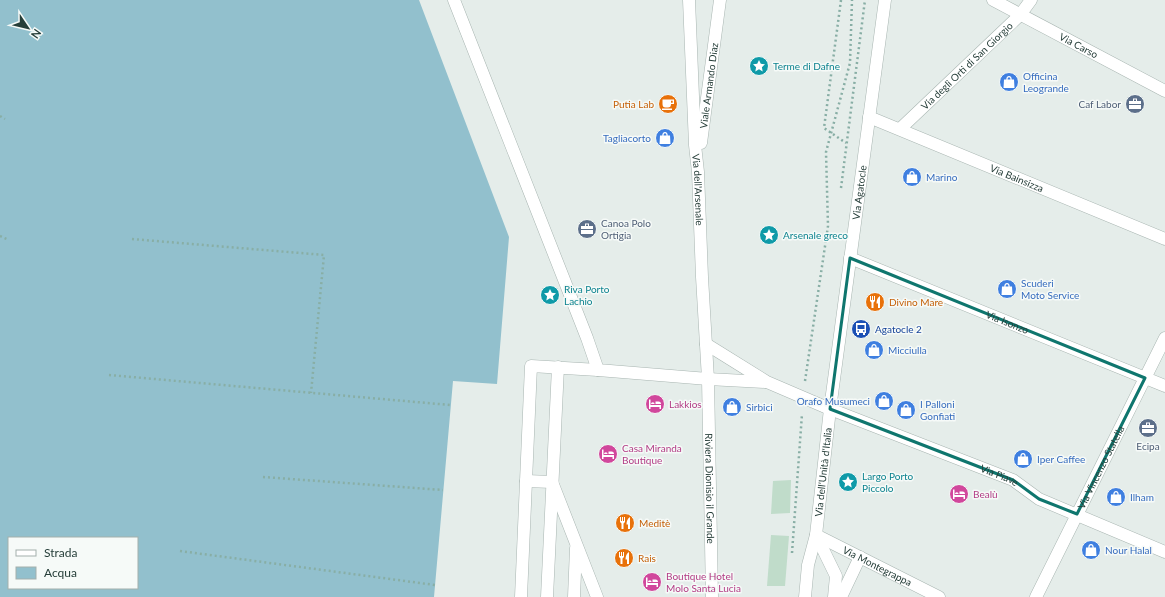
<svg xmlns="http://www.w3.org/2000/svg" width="1165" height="597" viewBox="0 0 1165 597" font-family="Lato,sans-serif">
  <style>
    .green { fill: #c0dcca }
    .water { fill: #92c0cd; fill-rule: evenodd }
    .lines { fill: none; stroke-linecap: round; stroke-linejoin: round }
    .pedestrian-casing { stroke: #a8b5b1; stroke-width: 13 }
    .minor-casing { stroke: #a8b5b1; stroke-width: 13 }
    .tertiary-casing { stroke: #a8b5b1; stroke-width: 13 }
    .path { stroke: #88aea5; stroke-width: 2.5; stroke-dasharray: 2 3; stroke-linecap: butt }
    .pedestrian { stroke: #fff; stroke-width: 12 }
    .minor { stroke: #fff; stroke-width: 12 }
    .tertiary { stroke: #fff; stroke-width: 12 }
    .marked { fill: none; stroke: #0f766e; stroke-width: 3; stroke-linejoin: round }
    .labels { text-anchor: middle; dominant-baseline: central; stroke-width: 3; stroke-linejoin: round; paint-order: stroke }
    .street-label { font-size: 10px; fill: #263e39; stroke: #f6faf8 }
    .culture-label { font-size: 10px; fill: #0d838f; stroke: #f6faf8; text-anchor: start }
    .shop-label { font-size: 10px; fill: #366cbe; stroke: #f6faf8; text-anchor: start }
    .food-label { font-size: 10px; fill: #c56008; stroke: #f6faf8; text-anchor: start }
    .service-label { font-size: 10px; fill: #4e5e75; stroke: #f6faf8; text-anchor: end }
    .transit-label { font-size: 10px; fill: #164399; stroke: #f6faf8; text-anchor: start }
    .hotel-label { font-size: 10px; fill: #b23c85; stroke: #f6faf8; text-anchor: start }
  </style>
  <rect width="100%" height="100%" fill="#e5edea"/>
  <!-- green -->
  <g class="green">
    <path d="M 791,480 L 790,513 L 771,514 L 773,481 Z"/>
    <path d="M 771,535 L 789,536 L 785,586 L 767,586 Z"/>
  </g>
  <!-- water -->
  <path class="water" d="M 0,0 L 419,0 L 509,237 L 497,384 L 453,381 L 434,597 L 0,597 ZM 9,538 L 137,538 L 137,588 L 9,588 Z"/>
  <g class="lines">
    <!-- pedestrian casing -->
    <g class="pedestrian-casing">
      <g id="pedestrian">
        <path d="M 526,481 L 552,482 L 597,597"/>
        <path d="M 521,597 L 531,366 L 598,370"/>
        <path d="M 547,597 L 558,367"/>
        <path d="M 574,597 L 576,548"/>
      </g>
    </g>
    <!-- minor casing -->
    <g class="minor-casing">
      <g id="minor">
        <path d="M 454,0 L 587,338 L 598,370 L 708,379"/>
        <path id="s1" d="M 993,0 L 1165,91"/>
        <path id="s2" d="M 869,117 L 1165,239"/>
        <path id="s3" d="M 900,129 L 1020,15 L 1031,0"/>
        <path id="s4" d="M 850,258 L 1165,386"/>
        <path id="s5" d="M 830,409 L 1013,480 L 1039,499 L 1165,552"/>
        <path id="s6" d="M 805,597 L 808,565 L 816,535 L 939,597"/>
        <path d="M 841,597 L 860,557"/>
        <path id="s7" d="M 1036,597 L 1165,338"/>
      </g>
    </g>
    <!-- tertiary casing -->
    <g class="tertiary-casing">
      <g id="tertiary">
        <path id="s8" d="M 689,0 L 695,145 L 698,172 L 702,277 L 708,379 L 712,597"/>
        <path id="s9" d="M 701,143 L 720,0"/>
        <path d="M 706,344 L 767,382 L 830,409"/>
        <path d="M 708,379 L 765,382"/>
        <path id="s10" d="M 834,597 L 836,576 L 816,535 L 830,409 L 885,0"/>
      </g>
    </g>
    <!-- path -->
    <g class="path">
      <path d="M 841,0 L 824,128 L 846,143"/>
      <path d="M 0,116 L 5,119"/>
      <path d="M 841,188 L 865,0"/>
      <path d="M 0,236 L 9,240"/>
      <path d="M 132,239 L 324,255 L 311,393"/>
      <path d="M 109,375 L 450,405"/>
      <path d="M 805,381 L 828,226 L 826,152 L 850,63 L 852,0"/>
      <path d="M 263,477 L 443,490"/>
      <path d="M 180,551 L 435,585"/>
      <path d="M 792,553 L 802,414"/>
    </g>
    <!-- pedestrian -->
    <use href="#pedestrian" class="pedestrian"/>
    <!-- minor -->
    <use href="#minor" class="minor"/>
    <!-- tertiary -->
    <use href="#tertiary" class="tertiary"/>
  </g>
  <!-- marked area -->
  <path class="marked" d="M 850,258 L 1145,378 L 1077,514 L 1039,499 L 1013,480 L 830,409 Z"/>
  <!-- icons -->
  <defs>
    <g id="sight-disc" transform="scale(1)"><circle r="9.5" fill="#0f9aa8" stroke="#f6faf8"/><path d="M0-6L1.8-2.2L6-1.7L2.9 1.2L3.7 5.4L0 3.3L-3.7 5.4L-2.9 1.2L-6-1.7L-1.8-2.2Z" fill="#fff"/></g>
    <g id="shop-disc" transform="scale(1)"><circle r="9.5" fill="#3f7fe0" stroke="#f6faf8"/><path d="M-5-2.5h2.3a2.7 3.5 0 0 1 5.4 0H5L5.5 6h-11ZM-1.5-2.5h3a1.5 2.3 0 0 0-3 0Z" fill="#fff"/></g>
    <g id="cafe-disc" transform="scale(1)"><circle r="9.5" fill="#e8710a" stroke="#f6faf8"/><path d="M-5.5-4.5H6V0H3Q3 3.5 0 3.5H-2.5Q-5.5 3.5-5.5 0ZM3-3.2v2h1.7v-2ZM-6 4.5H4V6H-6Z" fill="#fff"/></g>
    <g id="office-disc" transform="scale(1)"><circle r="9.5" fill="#5c6f8a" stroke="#f6faf8"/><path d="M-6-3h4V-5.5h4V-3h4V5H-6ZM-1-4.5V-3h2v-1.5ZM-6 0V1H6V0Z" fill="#fff"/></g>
    <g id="restaurant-disc" transform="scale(1)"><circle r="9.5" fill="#e8710a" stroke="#f6faf8"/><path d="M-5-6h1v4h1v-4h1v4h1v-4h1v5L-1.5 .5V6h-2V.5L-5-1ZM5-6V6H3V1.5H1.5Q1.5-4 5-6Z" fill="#fff"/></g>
    <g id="bus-disc" transform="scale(1)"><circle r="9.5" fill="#1a4fb4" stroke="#f6faf8"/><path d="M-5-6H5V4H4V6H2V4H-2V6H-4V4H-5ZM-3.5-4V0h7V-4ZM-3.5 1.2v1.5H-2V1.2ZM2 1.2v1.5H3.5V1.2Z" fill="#fff"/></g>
    <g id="hotel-disc" transform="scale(1)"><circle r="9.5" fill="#d1479c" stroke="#f6faf8"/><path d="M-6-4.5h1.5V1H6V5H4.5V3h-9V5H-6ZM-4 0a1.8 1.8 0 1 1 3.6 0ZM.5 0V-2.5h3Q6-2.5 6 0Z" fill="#fff"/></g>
  </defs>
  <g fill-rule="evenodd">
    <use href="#sight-disc" x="759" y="66"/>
    <use href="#shop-disc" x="1009" y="82"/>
    <use href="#cafe-disc" x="668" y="104"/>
    <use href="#office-disc" x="1135" y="104"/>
    <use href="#shop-disc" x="665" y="138"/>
    <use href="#shop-disc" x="912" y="177"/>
    <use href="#office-disc" x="587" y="229"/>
    <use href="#sight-disc" x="769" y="235"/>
    <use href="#shop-disc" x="1007" y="289"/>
    <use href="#sight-disc" x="550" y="295"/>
    <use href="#restaurant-disc" x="875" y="302"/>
    <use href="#bus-disc" x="861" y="329"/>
    <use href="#shop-disc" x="874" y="350"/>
    <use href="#shop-disc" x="884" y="401"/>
    <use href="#hotel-disc" x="655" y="404"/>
    <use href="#shop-disc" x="732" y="407"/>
    <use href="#shop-disc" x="906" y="410"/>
    <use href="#office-disc" x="1148" y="428"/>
    <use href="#hotel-disc" x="608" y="454"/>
    <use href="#shop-disc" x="1023" y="459"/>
    <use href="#sight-disc" x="848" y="482"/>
    <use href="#hotel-disc" x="959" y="494"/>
    <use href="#shop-disc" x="1116" y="497"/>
    <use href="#restaurant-disc" x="625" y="523"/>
    <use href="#shop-disc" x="1091" y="550"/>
    <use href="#restaurant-disc" x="624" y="558"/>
    <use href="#hotel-disc" x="652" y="582"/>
  </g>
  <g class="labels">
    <!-- street labels -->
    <g class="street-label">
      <text stroke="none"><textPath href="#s1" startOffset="97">Via Carso</textPath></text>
      <text stroke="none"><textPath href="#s3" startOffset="92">Via degli Orti di San Giorgio</textPath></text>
      <text stroke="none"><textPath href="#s9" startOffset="58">Viale Armando Diaz</textPath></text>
      <text stroke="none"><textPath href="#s2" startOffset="160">Via Bainsizza</textPath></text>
      <text stroke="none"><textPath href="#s8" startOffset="190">Via dell'Arsenale</textPath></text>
      <text stroke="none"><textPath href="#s10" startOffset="412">Via Agatocle</textPath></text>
      <text stroke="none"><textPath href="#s4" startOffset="170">Via Isonzo</textPath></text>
      <text stroke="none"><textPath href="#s7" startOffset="145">Via Vincenzo Statella</textPath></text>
      <text stroke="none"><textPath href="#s10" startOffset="130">Via dell'Unità d'Italia</textPath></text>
      <text stroke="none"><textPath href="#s5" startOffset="182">Via Piave</textPath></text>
      <text stroke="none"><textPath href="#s8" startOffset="489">Riviera Dionisio il Grande</textPath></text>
      <text stroke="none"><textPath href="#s6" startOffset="132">Via Montegrappa</textPath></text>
    </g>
    <!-- culture labels -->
    <g class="culture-label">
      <text x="773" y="66">Terme di Dafne</text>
      <text x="783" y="235">Arsenale greco</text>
      <text x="564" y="289">Riva Porto<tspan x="564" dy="12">Lachio</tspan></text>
      <text x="862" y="476">Largo Porto<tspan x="862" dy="12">Piccolo</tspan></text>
    </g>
    <!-- shop labels -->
    <g class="shop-label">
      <text x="1023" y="76">Officina<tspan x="1023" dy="12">Leogrande</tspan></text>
      <text x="651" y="138" text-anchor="end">Tagliacorto</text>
      <text x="926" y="177">Marino</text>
      <text x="1021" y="283">Scuderi<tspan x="1021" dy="12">Moto Service</tspan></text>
      <text x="888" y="350">Micciulla</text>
      <text x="870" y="401" text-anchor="end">Orafo Musumeci</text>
      <text x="920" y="404">I Palloni<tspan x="920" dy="12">Gonfiati</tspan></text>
      <text x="746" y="407">Sirbici</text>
      <text x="1037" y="459">Iper Caffee</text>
      <text x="1130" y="497">Ilham</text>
      <text x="1105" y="550">Nour Halal</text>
    </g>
    <!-- food labels -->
    <g class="food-label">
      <text x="654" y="104" text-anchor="end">Putia Lab</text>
      <text x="889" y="302">Divino Mare</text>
      <text x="639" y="523">Meditè</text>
      <text x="638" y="558">Rais</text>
    </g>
    <!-- service labels -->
    <g class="service-label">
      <text x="1121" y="104">Caf Labor</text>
      <text x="601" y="223" text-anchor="start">Canoa Polo<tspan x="601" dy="12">Ortigia</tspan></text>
      <text x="1148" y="446" text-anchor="middle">Ecipa</text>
    </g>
    <!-- transit labels -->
    <g class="transit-label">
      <text x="875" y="329">Agatocle 2</text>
    </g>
    <!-- hotel labels -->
    <g class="hotel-label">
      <text x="669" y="404">Lakkios</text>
      <text x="622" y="448">Casa Miranda<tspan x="622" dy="12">Boutique</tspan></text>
      <text x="973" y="494">Bealù</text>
      <text x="666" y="576">Boutique Hotel<tspan x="666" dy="12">Molo Santa Lucia</tspan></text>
    </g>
  </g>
  <!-- legend -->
  <rect x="8" y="537" width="130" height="52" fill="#f6faf8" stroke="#a3afac"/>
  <rect x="16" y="550" width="20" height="6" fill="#ffffff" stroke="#a3afac"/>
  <text x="44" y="557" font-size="12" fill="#263e39">Strada</text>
  <rect x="16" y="567" width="20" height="12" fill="#92c0cd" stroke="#a3afac"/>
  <text x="44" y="577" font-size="12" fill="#263e39">Acqua</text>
  <!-- north arrow -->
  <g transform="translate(28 28) rotate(125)" stroke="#f6faf8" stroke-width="3" paint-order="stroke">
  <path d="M0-3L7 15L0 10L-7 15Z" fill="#263e39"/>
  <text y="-6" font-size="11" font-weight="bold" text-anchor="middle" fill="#263e39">N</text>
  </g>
</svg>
